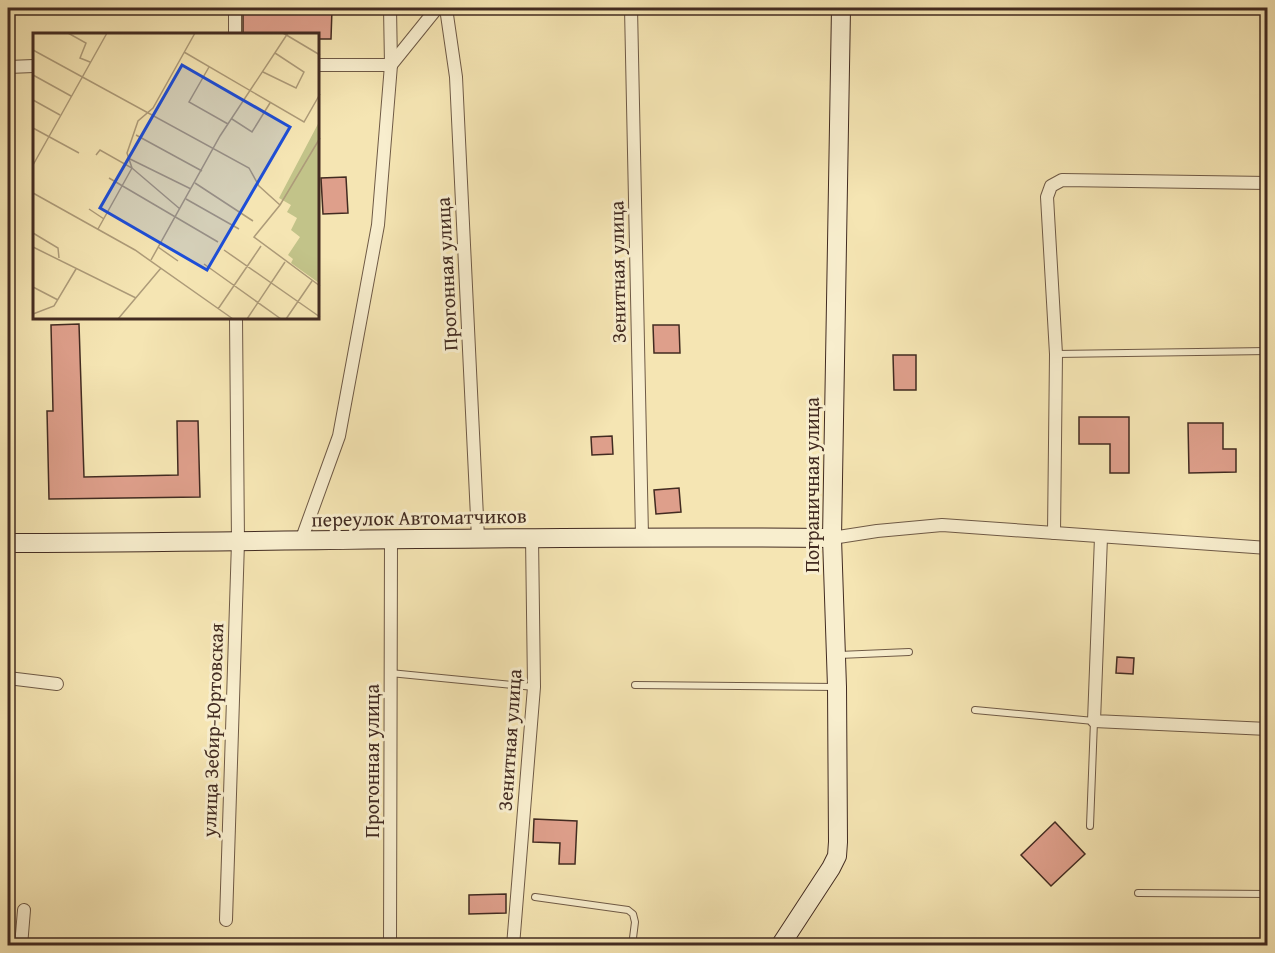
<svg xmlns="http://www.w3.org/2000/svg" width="1275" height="953" viewBox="0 0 1275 953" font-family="'Gentium Book Plus',serif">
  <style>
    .building { fill: #de9f8b; stroke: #422b21; stroke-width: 1.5 }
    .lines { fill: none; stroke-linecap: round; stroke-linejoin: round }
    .lane-casing { stroke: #6f5a46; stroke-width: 8 }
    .street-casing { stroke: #6f5a46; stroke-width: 14 }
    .secondary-casing { stroke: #422b21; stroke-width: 20 }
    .lane { stroke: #f8eece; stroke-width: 6 }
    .street { stroke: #f8eece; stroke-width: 12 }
    .secondary { stroke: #f8eece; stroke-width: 18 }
    .labels { text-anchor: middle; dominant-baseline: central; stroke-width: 6; stroke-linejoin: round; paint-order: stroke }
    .street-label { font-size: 20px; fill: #422b21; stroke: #f8eece }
    .inset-road { fill: none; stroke: #ad9b79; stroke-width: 1.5 }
    .view { fill: #1d4ed8; fill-opacity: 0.15; stroke: #1d4ed8; stroke-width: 3 }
    .inset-edge { fill: none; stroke: #422b21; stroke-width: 3 }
  </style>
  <rect width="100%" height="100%" fill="#f5e5b3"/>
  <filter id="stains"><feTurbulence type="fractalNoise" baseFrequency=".00333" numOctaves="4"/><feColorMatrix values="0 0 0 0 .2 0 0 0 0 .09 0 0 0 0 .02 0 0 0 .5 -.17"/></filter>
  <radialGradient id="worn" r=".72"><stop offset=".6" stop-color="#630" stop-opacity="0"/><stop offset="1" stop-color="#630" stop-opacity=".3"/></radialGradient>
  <!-- building -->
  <g class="building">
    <path d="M 243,8 L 332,9 L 331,39 L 318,39 L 318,34 L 243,34 Z"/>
    <path d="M 346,177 L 348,213 L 323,214 L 321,178 Z"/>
    <path d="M 79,324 L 84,477 L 178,475 L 177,421 L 198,421 L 200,497 L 49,499 L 47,411 L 53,411 L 51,325 Z"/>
    <path d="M 653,325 L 679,325 L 680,353 L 654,353 Z"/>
    <path d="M 893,355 L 916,355 L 916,390 L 894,390 Z"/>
    <path d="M 1079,417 L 1129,417 L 1129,473 L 1110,473 L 1110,444 L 1079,444 Z"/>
    <path d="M 1188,423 L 1223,423 L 1223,449 L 1236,449 L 1236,472 L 1189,473 Z"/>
    <path d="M 612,436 L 613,454 L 592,455 L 591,437 Z"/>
    <path d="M 679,488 L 681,512 L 656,514 L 654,490 Z"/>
    <path d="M 1117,657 L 1134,658 L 1133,674 L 1116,673 Z"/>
    <path d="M 534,819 L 577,821 L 575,864 L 559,864 L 560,843 L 533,842 Z"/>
    <path d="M 1055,822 L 1085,854 L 1051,886 L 1021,855 Z"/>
    <path d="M 506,894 L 506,913 L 469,914 L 469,895 Z"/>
  </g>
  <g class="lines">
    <!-- lane casing -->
    <g class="lane-casing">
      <g id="lane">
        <path d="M 1056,354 L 1268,351"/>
        <path d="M 839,655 L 909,652"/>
        <path d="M 390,673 L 534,687"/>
        <path d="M 635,685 L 836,687"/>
        <path d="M 975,710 L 1094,721 L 1090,826"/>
        <path d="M 1138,893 L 1268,894"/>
        <path d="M 535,897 L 628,910 L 633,914 L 635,922 L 632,946"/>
      </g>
    </g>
    <!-- street casing -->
    <g class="street-casing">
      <g id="street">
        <path d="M 446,8 L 456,77 L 478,538"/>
        <path d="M 631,8 L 642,536"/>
        <path d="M 235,34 L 235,8"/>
        <path d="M 318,65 L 391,65"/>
        <path d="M 391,65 L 437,8"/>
        <path d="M 8,67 L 34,66"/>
        <path d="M 1054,533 L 1056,354 L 1047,197 L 1051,186 L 1062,180 L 1268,183"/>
        <path d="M 1101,537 L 1094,721 L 1268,729"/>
        <path d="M 832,538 L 877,531 L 942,525 L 1268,548"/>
        <path d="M 301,541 L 339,436 L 378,225 L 391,65 L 390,8"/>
        <path d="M 8,678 L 57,684"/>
        <path d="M 226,920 L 238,542 L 236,318"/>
        <path d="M 21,946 L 24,910"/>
        <path d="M 390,946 L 391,540"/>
        <path d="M 513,946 L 534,687 L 532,537"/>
      </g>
    </g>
    <!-- secondary casing -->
    <g class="secondary-casing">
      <g id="secondary">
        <path d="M 8,543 C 282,542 557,535 832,538"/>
        <path d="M 780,946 L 831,868 L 837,856 L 838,842 L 837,687 L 832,538 L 841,8"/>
      </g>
    </g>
    <!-- lane -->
    <use href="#lane" class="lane"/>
    <!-- street -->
    <use href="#street" class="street"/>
    <!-- secondary -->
    <use href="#secondary" class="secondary"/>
  </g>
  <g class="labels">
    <!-- street labels -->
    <g class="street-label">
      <text transform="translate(617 272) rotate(-91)">Зенитная улица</text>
      <text transform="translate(446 274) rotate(-93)">Прогонная улица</text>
      <text transform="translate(811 485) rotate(-90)">Пограничная улица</text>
      <text transform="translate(419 517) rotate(-1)">переулок Автоматчиков</text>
      <text transform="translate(212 730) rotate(-88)">улица Зебир-Юртовская</text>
      <text transform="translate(509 740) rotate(-86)">Зенитная улица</text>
      <text transform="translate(371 761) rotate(-90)">Прогонная улица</text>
    </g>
  </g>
  <!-- overview -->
  <g transform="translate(33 33)">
    <rect width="286" height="286" fill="#f5e5b3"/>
    <path d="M 286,89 L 286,250 L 258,230 L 260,226 L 255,222 L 267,204 L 258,197 L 264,185 L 254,179 L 258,172 L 246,165 Z" fill="#c2c389"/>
    <path class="inset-road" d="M 35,0 L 53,10 L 47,25 L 57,29M 250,0 L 287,22M 0,17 L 216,135 L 226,153 L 247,172M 151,19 L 271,89 L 287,61M 176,34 L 156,69 L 195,91M 230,39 L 263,55 L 271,39 L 242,20M 0,42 L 38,63M 0,67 L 27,82M 199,86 L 219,99 L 237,70M 0,95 L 46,120M 103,102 L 169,138M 287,105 L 247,172 L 221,204 L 287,253M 63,122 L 67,117 L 99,135 L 147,176M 95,125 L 158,156M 0,132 L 74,0M 99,135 L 94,120 L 105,88 L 120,75 L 162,0M 76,145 L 185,209M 162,150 L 220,188M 0,160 L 102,217 L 200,286M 153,166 L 206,196M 56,176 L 71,186M 65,196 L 99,135M 0,200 L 25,215 L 26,225M 0,214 L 103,265M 125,214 L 145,228M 191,217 L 287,284M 118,227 L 187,103 L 255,0M 171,231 L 248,286M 0,254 L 25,267M 185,276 L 228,213M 0,281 L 21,273 L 43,236M 85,286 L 128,235M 214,286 L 252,229M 253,286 L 279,248"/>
    <path class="view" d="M 149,32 L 257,94 L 174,237 L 67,175 Z"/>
    <rect width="286" height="286" class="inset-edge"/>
  </g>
  <!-- margin -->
  <rect width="1275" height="953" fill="none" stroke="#f5e5b3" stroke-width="30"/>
  <rect x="9" y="9" width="1257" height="935" fill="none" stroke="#422b21" stroke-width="3"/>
  <rect x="15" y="15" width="1245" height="923" fill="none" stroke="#422b21" stroke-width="1.5"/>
  <rect width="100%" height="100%" filter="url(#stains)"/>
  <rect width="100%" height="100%" fill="url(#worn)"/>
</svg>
